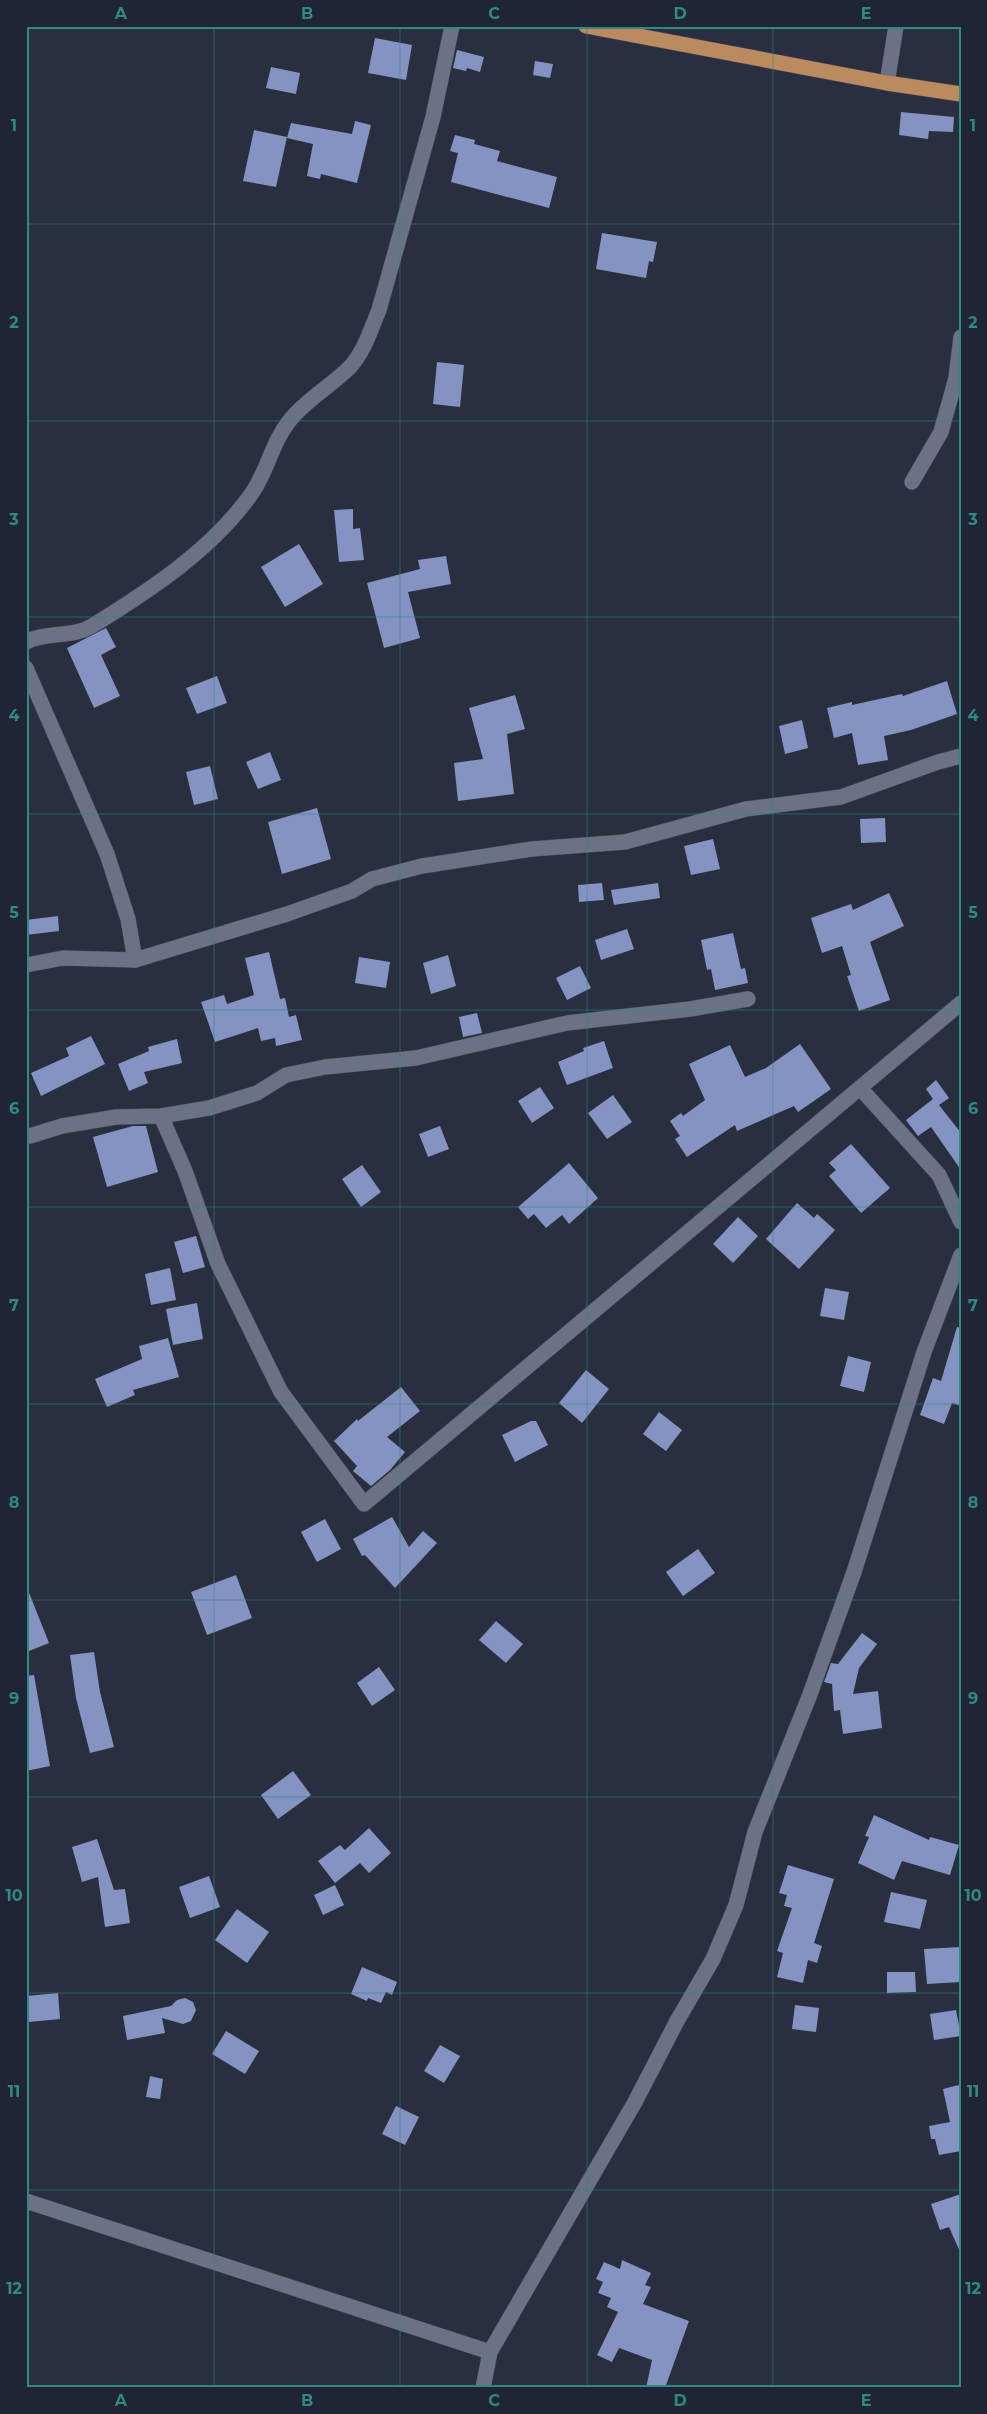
<svg xmlns="http://www.w3.org/2000/svg" width="987" height="2414" viewBox="0 0 987 2414" font-family="Montserrat,sans-serif">
  <style>
    .building { fill: #8493c1 }
    .lines { fill: none; stroke-linecap: round; stroke-linejoin: round }
    .minor-casing { stroke: #474c5a; stroke-width: 16 }
    .major-casing { stroke: #474c5a; stroke-width: 16 }
    .minor { stroke: #6b7285; stroke-width: 15 }
    .major { stroke: #bb8b5f; stroke-width: 15 }
    .grid { fill: none; stroke: #318983; stroke-width: 1; stroke-opacity: 0.55 }
    .neatline { fill: none; stroke: #318983; stroke-width: 2 }
    .grid-label { font-size: 16px; text-anchor: middle; font-weight: bold; fill: #318983 }
  </style>
  <rect width="100%" height="100%" fill="#2a2f3f"/>
  <!-- building -->
  <g class="building">
    <path d="M 375,38 L 412,45 L 406,80 L 368,73 Z"/>
    <path d="M 457,50 L 484,57 L 480,72 L 467,68 L 466,71 L 453,68 Z"/>
    <path d="M 535,61 L 553,64 L 550,78 L 533,75 Z"/>
    <path d="M 271,67 L 300,73 L 296,94 L 266,88 Z"/>
    <path d="M 901,112 L 954,117 L 953,132 L 929,131 L 928,139 L 899,135 Z"/>
    <path d="M 355,121 L 371,125 L 357,183 L 321,174 L 320,179 L 307,176 L 313,144 L 287,138 L 291,123 L 352,134 Z"/>
    <path d="M 254,130 L 287,137 L 276,187 L 243,181 Z"/>
    <path d="M 455,135 L 475,140 L 474,144 L 500,151 L 497,161 L 557,177 L 549,208 L 451,182 L 458,153 L 450,151 Z"/>
    <path d="M 602,233 L 657,242 L 653,262 L 649,261 L 646,278 L 596,269 Z"/>
    <path d="M 437,362 L 464,365 L 460,407 L 433,404 Z"/>
    <path d="M 353,509 L 353,529 L 360,528 L 364,560 L 339,562 L 334,510 Z"/>
    <path d="M 299,544 L 323,584 L 285,607 L 261,567 Z"/>
    <path d="M 446,556 L 451,584 L 408,592 L 420,638 L 384,648 L 367,583 L 420,569 L 418,560 Z"/>
    <path d="M 106,628 L 116,647 L 101,655 L 120,696 L 94,708 L 67,648 Z"/>
    <path d="M 217,676 L 227,703 L 197,714 L 186,688 Z"/>
    <path d="M 947,681 L 957,714 L 911,730 L 884,736 L 888,760 L 858,765 L 852,733 L 834,738 L 827,708 L 852,702 L 852,705 L 902,694 L 903,696 Z"/>
    <path d="M 515,695 L 525,729 L 507,734 L 514,794 L 458,801 L 454,763 L 483,759 L 469,708 Z"/>
    <path d="M 802,720 L 808,748 L 785,754 L 779,726 Z"/>
    <path d="M 270,752 L 281,780 L 258,789 L 246,762 Z"/>
    <path d="M 210,766 L 218,799 L 194,805 L 186,772 Z"/>
    <path d="M 317,808 L 331,859 L 282,874 L 268,822 Z"/>
    <path d="M 885,818 L 886,842 L 861,843 L 860,819 Z"/>
    <path d="M 713,839 L 720,869 L 691,875 L 684,846 Z"/>
    <path d="M 602,883 L 604,900 L 579,902 L 578,885 Z"/>
    <path d="M 658,883 L 660,898 L 614,905 L 611,890 Z"/>
    <path d="M 889,893 L 904,926 L 870,942 L 890,1000 L 859,1011 L 847,976 L 851,975 L 842,946 L 822,953 L 811,918 L 851,904 L 853,910 Z"/>
    <path d="M 58,916 L 59,931 L 26,935 L 26,920 Z"/>
    <path d="M 627,929 L 634,949 L 601,960 L 595,940 Z"/>
    <path d="M 733,933 L 741,969 L 745,968 L 748,983 L 715,990 L 711,969 L 707,970 L 701,940 Z"/>
    <path d="M 269,952 L 280,999 L 285,998 L 289,1017 L 296,1015 L 302,1040 L 276,1046 L 275,1038 L 261,1041 L 258,1028 L 215,1042 L 201,1002 L 224,995 L 227,1004 L 254,995 L 245,958 Z"/>
    <path d="M 448,955 L 456,986 L 431,994 L 423,963 Z"/>
    <path d="M 359,957 L 390,962 L 386,988 L 355,983 Z"/>
    <path d="M 580,966 L 591,988 L 567,1000 L 556,978 Z"/>
    <path d="M 477,1013 L 482,1033 L 463,1037 L 459,1017 Z"/>
    <path d="M 91,1036 L 105,1064 L 41,1096 L 31,1073 L 69,1056 L 66,1048 Z"/>
    <path d="M 177,1039 L 182,1063 L 144,1072 L 148,1083 L 129,1091 L 118,1064 L 149,1051 L 148,1047 Z"/>
    <path d="M 604,1041 L 613,1068 L 567,1085 L 558,1062 L 584,1051 L 583,1048 Z"/>
    <path d="M 800,1044 L 831,1089 L 798,1112 L 794,1106 L 737,1131 L 735,1125 L 687,1157 L 675,1139 L 680,1136 L 670,1121 L 681,1113 L 683,1116 L 705,1100 L 689,1064 L 730,1045 L 745,1077 L 766,1068 Z"/>
    <path d="M 936,1080 L 949,1098 L 939,1105 L 961,1133 L 961,1170 L 931,1127 L 918,1136 L 906,1120 L 933,1099 L 926,1089 Z"/>
    <path d="M 540,1087 L 554,1108 L 532,1123 L 518,1101 Z"/>
    <path d="M 613,1095 L 632,1122 L 607,1139 L 588,1113 Z"/>
    <path d="M 133,1126 L 146,1126 L 158,1172 L 107,1187 L 93,1137 Z"/>
    <path d="M 440,1126 L 449,1149 L 428,1157 L 419,1134 Z"/>
    <path d="M 851,1144 L 890,1188 L 861,1213 L 829,1176 L 836,1170 L 829,1163 Z"/>
    <path d="M 569,1163 L 598,1198 L 569,1224 L 562,1215 L 546,1228 L 534,1214 L 528,1219 L 518,1207 Z"/>
    <path d="M 362,1165 L 381,1192 L 361,1207 L 342,1179 Z"/>
    <path d="M 797,1203 L 814,1218 L 817,1214 L 835,1230 L 799,1269 L 766,1239 Z"/>
    <path d="M 738,1217 L 758,1236 L 733,1263 L 713,1244 Z"/>
    <path d="M 196,1236 L 205,1267 L 183,1273 L 174,1242 Z"/>
    <path d="M 170,1268 L 176,1300 L 151,1305 L 145,1274 Z"/>
    <path d="M 825,1288 L 849,1292 L 844,1320 L 820,1316 Z"/>
    <path d="M 197,1303 L 203,1339 L 173,1345 L 166,1309 Z"/>
    <path d="M 957,1327 L 961,1328 L 961,1406 L 952,1403 L 944,1424 L 920,1415 L 933,1378 L 941,1381 Z"/>
    <path d="M 168,1338 L 179,1377 L 133,1390 L 135,1395 L 107,1407 L 95,1379 L 142,1359 L 139,1346 Z"/>
    <path d="M 848,1356 L 871,1362 L 864,1392 L 840,1386 Z"/>
    <path d="M 586,1370 L 609,1389 L 582,1423 L 559,1403 Z"/>
    <path d="M 401,1387 L 420,1411 L 387,1437 L 405,1452 L 390,1470 L 371,1486 L 353,1471 L 357,1466 L 334,1441 L 357,1419 L 358,1421 Z"/>
    <path d="M 659,1412 L 682,1430 L 666,1451 L 643,1434 Z"/>
    <path d="M 531,1421 L 536,1421 L 548,1445 L 515,1462 L 502,1435 Z"/>
    <path d="M 392,1517 L 409,1547 L 423,1531 L 437,1543 L 395,1588 L 365,1555 L 362,1556 L 353,1539 Z"/>
    <path d="M 325,1519 L 341,1549 L 317,1562 L 301,1532 Z"/>
    <path d="M 698,1549 L 715,1573 L 683,1596 L 666,1572 Z"/>
    <path d="M 236,1575 L 252,1618 L 207,1635 L 191,1592 Z"/>
    <path d="M 26,1585 L 49,1643 L 29,1651 L 26,1643 Z"/>
    <path d="M 496,1621 L 523,1644 L 506,1663 L 479,1640 Z"/>
    <path d="M 862,1633 L 877,1644 L 859,1668 L 853,1694 L 878,1691 L 882,1728 L 843,1734 L 840,1710 L 834,1711 L 832,1684 L 824,1682 L 831,1663 L 838,1664 Z"/>
    <path d="M 94,1652 L 100,1692 L 114,1747 L 90,1753 L 76,1698 L 70,1655 Z"/>
    <path d="M 379,1667 L 395,1690 L 372,1706 L 357,1683 Z"/>
    <path d="M 34,1675 L 50,1766 L 26,1771 L 26,1676 Z"/>
    <path d="M 293,1771 L 311,1795 L 278,1819 L 261,1795 Z"/>
    <path d="M 874,1815 L 929,1840 L 930,1837 L 959,1845 L 950,1875 L 902,1861 L 894,1880 L 858,1863 L 869,1837 L 865,1836 Z"/>
    <path d="M 369,1828 L 391,1853 L 369,1873 L 360,1863 L 335,1883 L 318,1861 L 340,1845 L 345,1850 Z"/>
    <path d="M 97,1839 L 114,1890 L 125,1889 L 130,1923 L 105,1927 L 98,1877 L 82,1882 L 72,1847 Z"/>
    <path d="M 788,1865 L 834,1879 L 814,1943 L 822,1946 L 817,1963 L 808,1960 L 803,1983 L 777,1977 L 783,1953 L 777,1951 L 792,1908 L 784,1906 L 787,1895 L 779,1893 Z"/>
    <path d="M 209,1876 L 220,1907 L 190,1918 L 179,1887 Z"/>
    <path d="M 335,1885 L 344,1905 L 323,1915 L 314,1895 Z"/>
    <path d="M 891,1892 L 927,1900 L 920,1929 L 884,1922 Z"/>
    <path d="M 237,1909 L 269,1932 L 247,1963 L 215,1940 Z"/>
    <path d="M 961,1947 L 961,1982 L 927,1984 L 924,1949 Z"/>
    <path d="M 362,1967 L 397,1982 L 392,1995 L 386,1992 L 381,2003 L 368,1998 L 367,2001 L 351,1994 Z"/>
    <path d="M 887,1972 L 915,1972 L 916,1992 L 887,1993 Z"/>
    <path d="M 58,1993 L 60,2019 L 29,2022 L 27,1996 Z"/>
    <path d="M 185,1998 L 193,2002 L 196,2010 L 191,2021 L 183,2024 L 162,2018 L 165,2033 L 127,2040 L 123,2016 L 171,2006 L 177,2000 Z"/>
    <path d="M 795,2005 L 819,2008 L 816,2032 L 792,2029 Z"/>
    <path d="M 956,2010 L 961,2036 L 934,2040 L 930,2014 Z"/>
    <path d="M 226,2031 L 259,2051 L 245,2074 L 212,2054 Z"/>
    <path d="M 440,2045 L 460,2056 L 444,2083 L 424,2071 Z"/>
    <path d="M 150,2076 L 163,2079 L 160,2099 L 146,2097 Z"/>
    <path d="M 959,2085 L 961,2151 L 939,2155 L 935,2139 L 931,2139 L 929,2126 L 950,2122 L 943,2089 Z"/>
    <path d="M 396,2106 L 419,2117 L 405,2145 L 382,2134 Z"/>
    <path d="M 961,2194 L 961,2254 L 949,2227 L 940,2230 L 931,2204 Z"/>
    <path d="M 622,2260 L 651,2273 L 645,2285 L 651,2287 L 643,2304 L 689,2321 L 665,2388 L 646,2388 L 652,2360 L 619,2348 L 612,2362 L 597,2355 L 618,2312 L 607,2307 L 611,2298 L 598,2293 L 603,2282 L 596,2279 L 604,2262 L 620,2269 Z"/>
  </g>
  <g class="lines">
    <!-- minor casing -->
    <g class="minor-casing">
      <g id="minor">
        <path d="M 887,83 L 896,26"/>
        <path d="M 912,482 L 941,432 L 956,378 L 961,337"/>
        <path d="M 26,642 C 46,631 73,638 92,626 C 149,591 213,549 252,493 C 268,470 272,442 290,420 C 307,399 331,386 350,367 C 364,352 371,329 379,310 L 433,117 L 452,26"/>
        <path d="M 26,668 L 107,854 L 128,919 L 135,960"/>
        <path d="M 26,965 L 63,958 L 135,960 L 287,914 L 352,891 L 372,879 L 422,866 L 532,849 L 625,842 L 746,809 L 841,797 L 938,762 L 961,756"/>
        <path d="M 860,1088 L 939,1175 L 961,1222"/>
        <path d="M 161,1116 L 185,1171 L 218,1264 L 281,1392 L 364,1504 L 961,1003"/>
        <path d="M 26,1135 L 30,1136 L 62,1126 L 116,1117 L 161,1116 L 209,1108 L 257,1093 L 286,1075 L 325,1067 L 416,1058 L 567,1023 L 690,1009 L 748,999"/>
        <path d="M 26,2201 L 490,2352"/>
        <path d="M 483,2388 L 490,2352 L 635,2102 L 677,2021 L 713,1959 L 736,1905 L 755,1832 L 809,1697 L 854,1572 L 924,1352 L 961,1255"/>
      </g>
    </g>
    <!-- major casing -->
    <g class="major-casing">
      <path id="major" d="M 586,26 L 887,83 L 961,94"/>
    </g>
    <!-- minor -->
    <use href="#minor" class="minor"/>
    <!-- major -->
    <use href="#major" class="major"/>
  </g>
  <!-- grid -->
  <path class="grid" d="M 214,26 L 214,2388M 400,26 L 400,2388M 587,26 L 587,2388M 773,26 L 773,2388M 26,224 L 961,224M 26,421 L 961,421M 26,617 L 961,617M 26,814 L 961,814M 26,1010 L 961,1010M 26,1207 L 961,1207M 26,1404 L 961,1404M 26,1600 L 961,1600M 26,1797 L 961,1797M 26,1993 L 961,1993M 26,2190 L 961,2190"/>
  <!-- border -->
  <rect width="987" height="2414" fill="none" stroke="#202535" stroke-width="55"/>
  <rect x="28" y="28" width="932" height="2358" class="neatline"/>
  <g class="grid-label">
    <text x="121" y="19">A</text>
    <text x="307" y="19">B</text>
    <text x="494" y="19">C</text>
    <text x="680" y="19">D</text>
    <text x="866" y="19">E</text>
    <text x="14" y="131">1</text>
    <text x="973" y="131">1</text>
    <text x="14" y="328">2</text>
    <text x="973" y="328">2</text>
    <text x="14" y="525">3</text>
    <text x="973" y="525">3</text>
    <text x="14" y="721">4</text>
    <text x="973" y="721">4</text>
    <text x="14" y="918">5</text>
    <text x="973" y="918">5</text>
    <text x="14" y="1114">6</text>
    <text x="973" y="1114">6</text>
    <text x="14" y="1311">7</text>
    <text x="973" y="1311">7</text>
    <text x="14" y="1508">8</text>
    <text x="973" y="1508">8</text>
    <text x="14" y="1704">9</text>
    <text x="973" y="1704">9</text>
    <text x="14" y="1901">10</text>
    <text x="973" y="1901">10</text>
    <text x="14" y="2097">11</text>
    <text x="973" y="2097">11</text>
    <text x="14" y="2294">12</text>
    <text x="973" y="2294">12</text>
    <text x="121" y="2406">A</text>
    <text x="307" y="2406">B</text>
    <text x="494" y="2406">C</text>
    <text x="680" y="2406">D</text>
    <text x="866" y="2406">E</text>
  </g>
</svg>
